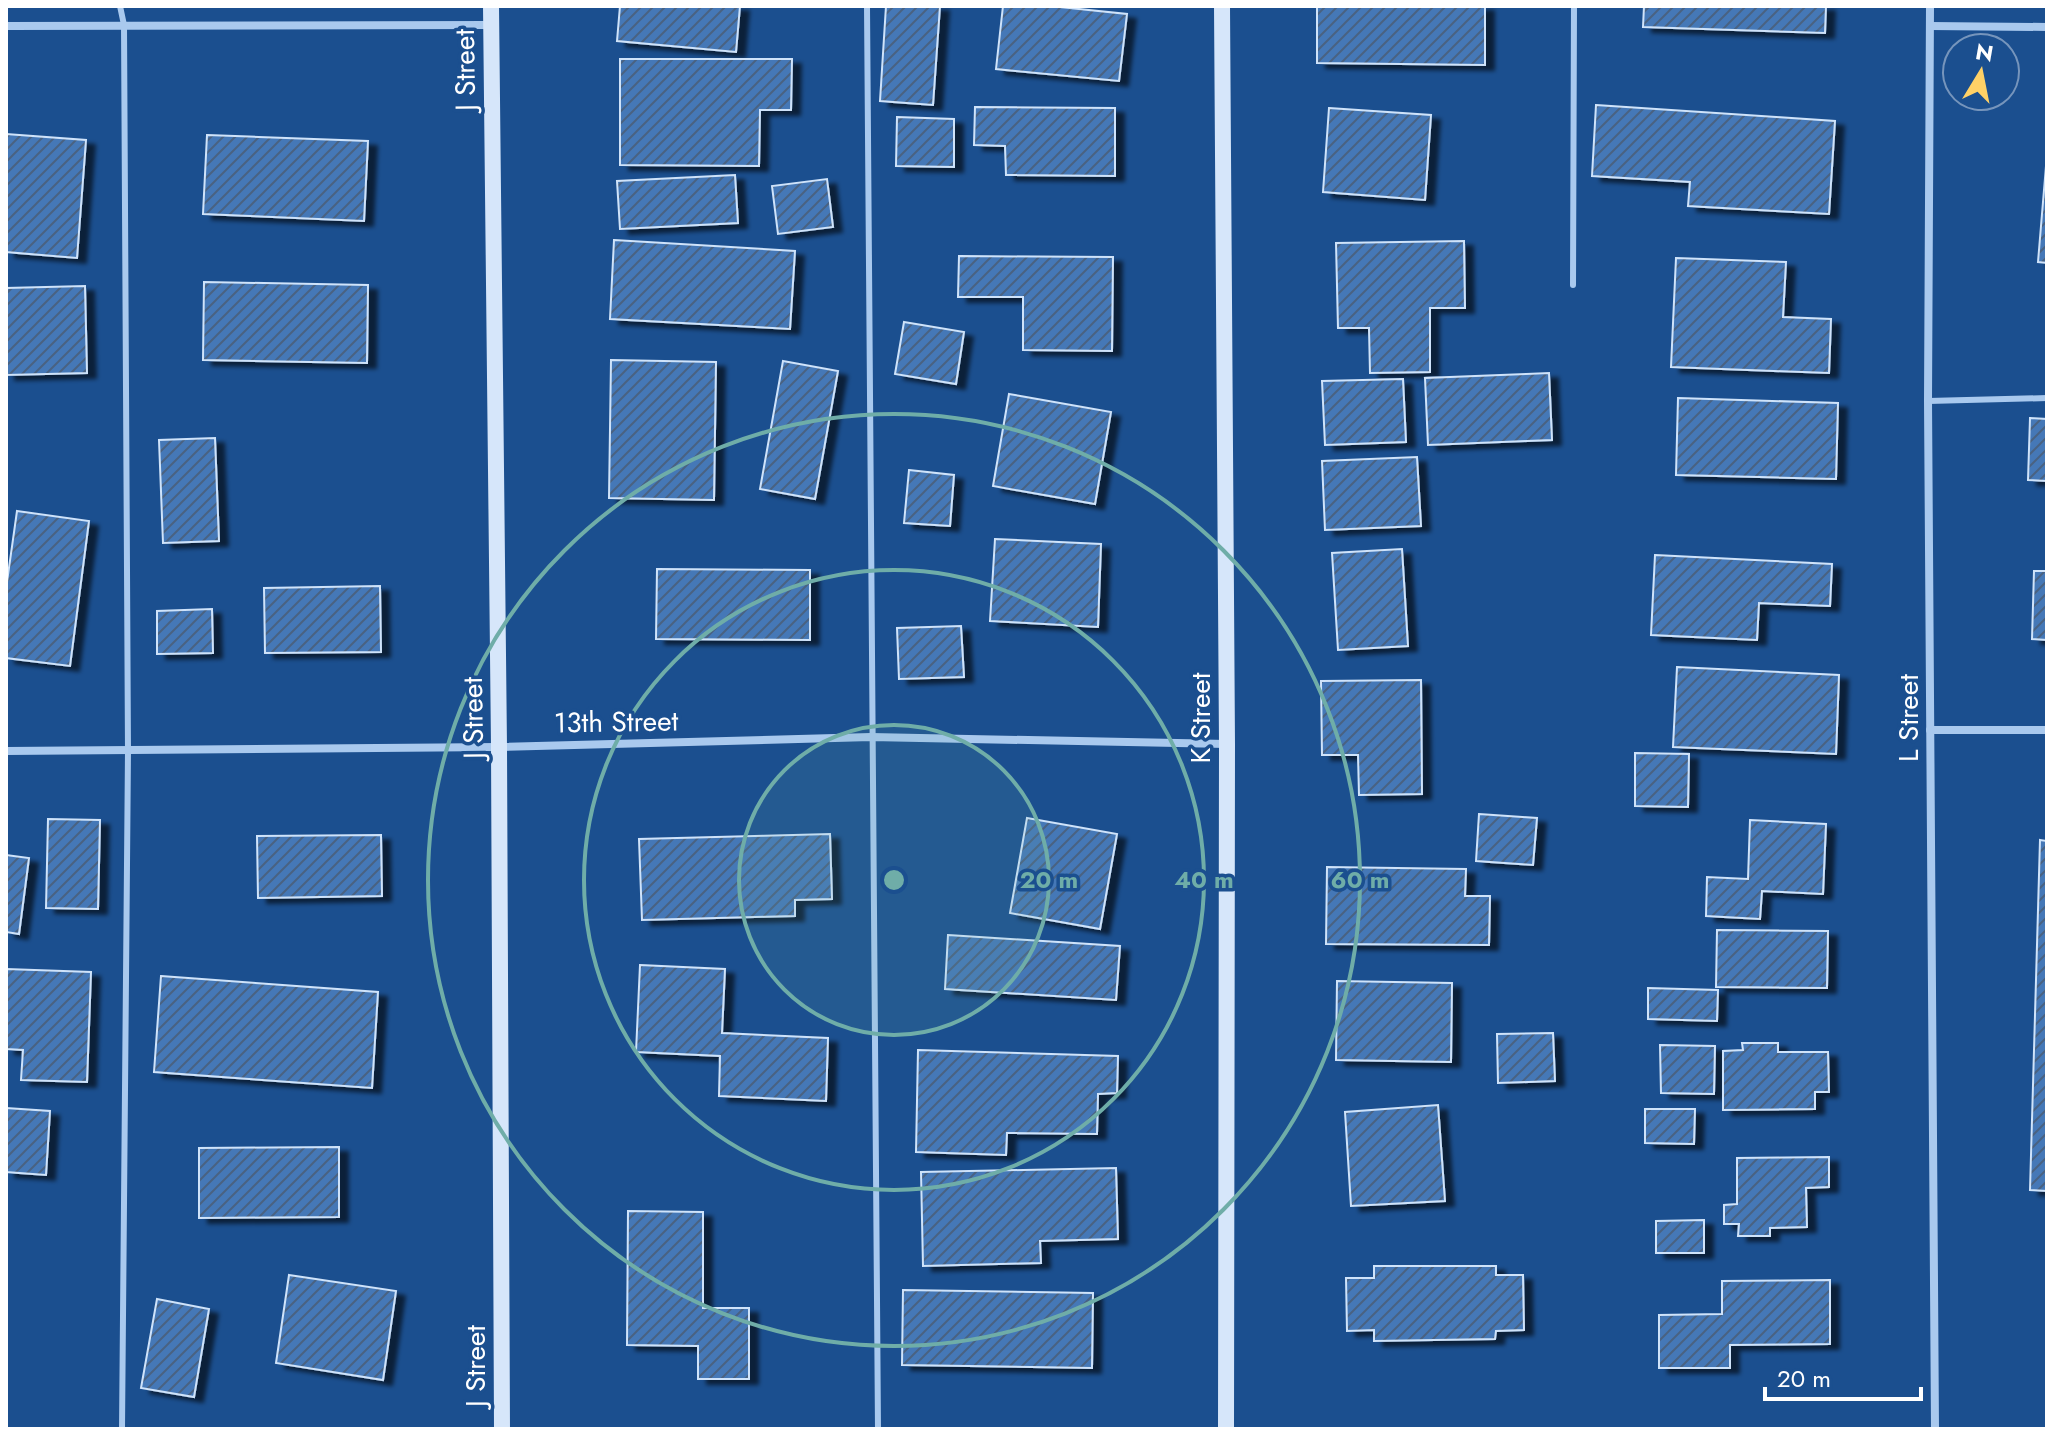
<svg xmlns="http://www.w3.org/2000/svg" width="2053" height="1435" viewBox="0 0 2053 1435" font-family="Jost,sans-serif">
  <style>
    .building { fill: url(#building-hatch); stroke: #cfe3fa; stroke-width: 2; filter: url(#shadow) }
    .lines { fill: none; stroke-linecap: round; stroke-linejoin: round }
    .lane { stroke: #a9c9ee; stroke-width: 6 }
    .street { stroke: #a9c9ee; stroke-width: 8 }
    .secondary { stroke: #d6e6fa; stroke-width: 16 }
    .ring { fill: none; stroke: #6fada8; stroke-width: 4 }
    .labels { text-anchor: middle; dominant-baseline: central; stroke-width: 7; stroke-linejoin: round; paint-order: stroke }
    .street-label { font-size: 28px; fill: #fff; stroke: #1b4f8f }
    .centre { fill: #6fada8; stroke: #1b4f8f; stroke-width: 4 }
    .ring-label { font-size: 24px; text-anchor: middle; font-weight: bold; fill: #6fada8; stroke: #1b4f8f; stroke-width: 7; stroke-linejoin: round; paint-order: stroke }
  </style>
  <defs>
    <pattern id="building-hatch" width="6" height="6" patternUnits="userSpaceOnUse" patternTransform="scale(2)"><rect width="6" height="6" fill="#4478b7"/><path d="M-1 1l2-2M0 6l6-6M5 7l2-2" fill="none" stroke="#486282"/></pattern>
    <filter id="shadow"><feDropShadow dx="9" dy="5" stdDeviation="2" flood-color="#0009"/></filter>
  </defs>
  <rect width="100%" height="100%" fill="#1b4f8f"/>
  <!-- building -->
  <g class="building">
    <path d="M 620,6 L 740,6 L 736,52 L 617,41 Z"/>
    <path d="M 886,6 L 940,6 L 933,105 L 880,101 Z"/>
    <path d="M 1003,6 L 1050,6 L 1127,14 L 1119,81 L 996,69 Z"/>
    <path d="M 1317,6 L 1485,6 L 1485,65 L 1317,63 Z"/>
    <path d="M 1644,6 L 1826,6 L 1825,33 L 1643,27 Z"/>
    <path d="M 620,59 L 792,59 L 791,110 L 760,110 L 759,166 L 620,165 Z"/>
    <path d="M 1596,105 L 1835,121 L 1829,214 L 1688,206 L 1690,182 L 1592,176 Z"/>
    <path d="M 975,107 L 1115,108 L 1115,176 L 1006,175 L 1005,146 L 974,145 Z"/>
    <path d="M 1329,108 L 1431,115 L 1425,200 L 1323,192 Z"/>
    <path d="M 897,117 L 954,119 L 954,167 L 896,166 Z"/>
    <path d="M 6,134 L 86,140 L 77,258 L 6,252 Z"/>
    <path d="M 207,135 L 368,141 L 364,221 L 203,214 Z"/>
    <path d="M 2047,154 L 2047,263 L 2038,262 Z"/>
    <path d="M 735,175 L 738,223 L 620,229 L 617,181 Z"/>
    <path d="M 827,179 L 833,227 L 778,234 L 772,186 Z"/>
    <path d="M 614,240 L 795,251 L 790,329 L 610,319 Z"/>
    <path d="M 1464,241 L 1465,308 L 1430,308 L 1430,372 L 1370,373 L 1369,328 L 1338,328 L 1336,243 Z"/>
    <path d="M 959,256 L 1113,257 L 1112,351 L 1023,350 L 1023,297 L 958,297 Z"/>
    <path d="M 1676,258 L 1786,262 L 1783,317 L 1831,319 L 1829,373 L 1671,367 Z"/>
    <path d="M 204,282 L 368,285 L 367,363 L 203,360 Z"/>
    <path d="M 85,286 L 87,373 L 6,375 L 6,288 Z"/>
    <path d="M 904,322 L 964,332 L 956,384 L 895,374 Z"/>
    <path d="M 611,360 L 716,362 L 714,500 L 609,498 Z"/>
    <path d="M 783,361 L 838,371 L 815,499 L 760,489 Z"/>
    <path d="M 1549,373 L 1552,440 L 1428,445 L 1425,378 Z"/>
    <path d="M 1403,379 L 1406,442 L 1325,445 L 1322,381 Z"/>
    <path d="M 1009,394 L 1111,412 L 1095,504 L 993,486 Z"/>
    <path d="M 1678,398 L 1838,403 L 1836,479 L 1676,475 Z"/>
    <path d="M 2030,418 L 2047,419 L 2047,481 L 2028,480 Z"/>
    <path d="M 215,438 L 219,541 L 163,543 L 159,440 Z"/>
    <path d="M 1417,457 L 1421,526 L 1325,530 L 1322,461 Z"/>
    <path d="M 909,470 L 954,475 L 950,526 L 904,523 Z"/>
    <path d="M 17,511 L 89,521 L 70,666 L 6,658 L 6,581 L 7,582 Z"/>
    <path d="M 995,539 L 1101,544 L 1098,627 L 990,621 Z"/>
    <path d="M 1402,549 L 1408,646 L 1338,650 L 1332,553 Z"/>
    <path d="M 1655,555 L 1832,564 L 1830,606 L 1759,603 L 1757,640 L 1651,635 Z"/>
    <path d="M 657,569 L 810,570 L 810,640 L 656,639 Z"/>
    <path d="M 2034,571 L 2047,571 L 2047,640 L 2032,639 Z"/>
    <path d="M 380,586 L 381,652 L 265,653 L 264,588 Z"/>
    <path d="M 212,609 L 213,653 L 157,654 L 157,611 Z"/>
    <path d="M 961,626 L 964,677 L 899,679 L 897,628 Z"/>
    <path d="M 1677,667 L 1839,675 L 1836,754 L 1673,747 Z"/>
    <path d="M 1421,680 L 1422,794 L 1359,795 L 1358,755 L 1322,755 L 1321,681 Z"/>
    <path d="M 1635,753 L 1689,754 L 1688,807 L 1635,806 Z"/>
    <path d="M 1479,814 L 1537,818 L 1533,865 L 1476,861 Z"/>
    <path d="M 1027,818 L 1117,834 L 1100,929 L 1010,913 Z"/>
    <path d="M 48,819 L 100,820 L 98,909 L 46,908 Z"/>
    <path d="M 1750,820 L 1826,824 L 1823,894 L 1762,891 L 1760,919 L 1706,916 L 1707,877 L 1748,879 Z"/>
    <path d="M 830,834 L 832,899 L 795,900 L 795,916 L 642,920 L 639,839 Z"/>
    <path d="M 381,835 L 382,896 L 258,898 L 257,836 Z"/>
    <path d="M 2040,840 L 2047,841 L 2047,1191 L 2030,1190 Z"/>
    <path d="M 6,855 L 29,858 L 19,934 L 6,932 Z"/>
    <path d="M 1327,867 L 1466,869 L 1465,896 L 1490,896 L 1489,945 L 1326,944 Z"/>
    <path d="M 1717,930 L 1828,931 L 1827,988 L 1716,987 Z"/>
    <path d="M 948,935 L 1120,946 L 1116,1000 L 945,989 Z"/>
    <path d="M 640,965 L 725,969 L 722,1033 L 828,1038 L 826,1101 L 719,1096 L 720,1056 L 636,1052 Z"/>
    <path d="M 6,969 L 91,972 L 87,1082 L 21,1080 L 23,1050 L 6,1049 Z"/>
    <path d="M 161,976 L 378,992 L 372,1088 L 154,1072 Z"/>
    <path d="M 1337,981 L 1452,983 L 1451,1062 L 1336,1060 Z"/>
    <path d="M 1648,988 L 1718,990 L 1717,1021 L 1648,1019 Z"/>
    <path d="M 1553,1033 L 1555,1081 L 1498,1083 L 1497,1034 Z"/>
    <path d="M 1742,1043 L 1778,1043 L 1778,1052 L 1828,1052 L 1829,1092 L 1815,1092 L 1815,1109 L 1723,1110 L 1723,1051 L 1743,1050 Z"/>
    <path d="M 1660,1045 L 1715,1046 L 1714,1094 L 1661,1093 Z"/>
    <path d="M 918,1050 L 1118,1056 L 1117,1093 L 1098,1094 L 1097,1134 L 1007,1133 L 1006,1155 L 916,1152 Z"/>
    <path d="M 1438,1105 L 1445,1201 L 1351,1206 L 1345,1112 Z"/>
    <path d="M 6,1108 L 50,1111 L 46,1175 L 6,1172 Z"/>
    <path d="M 1645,1109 L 1695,1109 L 1694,1144 L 1645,1143 Z"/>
    <path d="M 339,1147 L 339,1217 L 199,1218 L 199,1148 Z"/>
    <path d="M 1829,1157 L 1829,1187 L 1806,1188 L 1807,1227 L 1770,1228 L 1770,1236 L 1738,1236 L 1739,1224 L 1724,1224 L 1724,1205 L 1737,1204 L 1737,1158 Z"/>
    <path d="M 1116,1168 L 1118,1239 L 1040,1241 L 1041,1263 L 923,1266 L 921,1172 Z"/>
    <path d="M 628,1211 L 703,1212 L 703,1308 L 749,1308 L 749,1379 L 698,1379 L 698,1346 L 627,1345 Z"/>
    <path d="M 1704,1220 L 1704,1253 L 1656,1253 L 1656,1221 Z"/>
    <path d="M 1374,1266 L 1496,1266 L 1496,1275 L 1523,1275 L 1524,1330 L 1496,1331 L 1495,1339 L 1374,1341 L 1374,1330 L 1347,1331 L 1346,1278 L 1374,1278 Z"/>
    <path d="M 289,1275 L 396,1291 L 383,1380 L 276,1363 Z"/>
    <path d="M 1830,1280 L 1830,1344 L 1730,1345 L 1730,1368 L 1659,1368 L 1659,1315 L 1722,1314 L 1722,1281 Z"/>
    <path d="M 903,1290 L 1093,1293 L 1092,1368 L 902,1365 Z"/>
    <path d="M 157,1299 L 209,1309 L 194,1397 L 141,1388 Z"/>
  </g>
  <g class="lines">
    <!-- lane -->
    <g class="lane">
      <path d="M 120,6 L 124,25 L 128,751 L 122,1429"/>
      <path d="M 867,6 L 878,1429"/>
      <path d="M 1573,285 L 1574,6"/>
      <path d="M 1928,401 L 2047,398"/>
    </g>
    <!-- street -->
    <g class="street">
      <path d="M 1930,6 L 1928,401 L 1935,1429"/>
      <path d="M 6,26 L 491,25"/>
      <path d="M 1930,26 L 2047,27"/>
      <path d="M 1930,730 L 2047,730"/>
      <path d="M 6,751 L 499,747 L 871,737 L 1227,744"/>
    </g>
    <!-- secondary -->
    <g class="secondary">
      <path d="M 491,6 L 499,747 L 502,1429"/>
      <path d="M 1222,6 L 1227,744 L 1226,1429"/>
    </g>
  </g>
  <!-- distance rings -->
  <circle cx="894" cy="880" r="155" fill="#6fada8" fill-opacity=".12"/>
  <g class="ring">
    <circle cx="894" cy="880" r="155"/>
    <circle cx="894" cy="880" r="310"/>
    <circle cx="894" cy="880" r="466"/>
  </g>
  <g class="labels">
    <!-- street labels -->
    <g class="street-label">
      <text transform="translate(465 70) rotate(-91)">J Street</text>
      <text transform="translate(473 718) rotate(-91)">J Street</text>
      <text transform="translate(1200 718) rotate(-90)">K Street</text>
      <text transform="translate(1908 718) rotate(-90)">L Street</text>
      <text transform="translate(616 722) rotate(-1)">13th Street</text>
      <text transform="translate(475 1366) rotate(-90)">J Street</text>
    </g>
  </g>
  <circle cx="894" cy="880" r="12" class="centre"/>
  <g class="ring-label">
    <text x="1049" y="888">20 m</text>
    <text x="1204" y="888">40 m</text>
    <text x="1360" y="888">60 m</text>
  </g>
  <!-- border -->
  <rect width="2053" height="1435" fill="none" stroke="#ffffff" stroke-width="16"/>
  <!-- north arrow -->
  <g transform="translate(1981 72) rotate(10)"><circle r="38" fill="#1b4f8f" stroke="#7695bc" stroke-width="2"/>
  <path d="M0-6L14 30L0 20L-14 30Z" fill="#ffd166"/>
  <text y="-12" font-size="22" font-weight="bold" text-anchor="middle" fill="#ffffff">N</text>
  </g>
  <!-- scale -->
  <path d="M1765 1387v12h156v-12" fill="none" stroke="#ffffff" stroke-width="4"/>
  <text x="1777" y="1387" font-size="24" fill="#ffffff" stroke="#1b4f8f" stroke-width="6" paint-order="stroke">20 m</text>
</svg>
